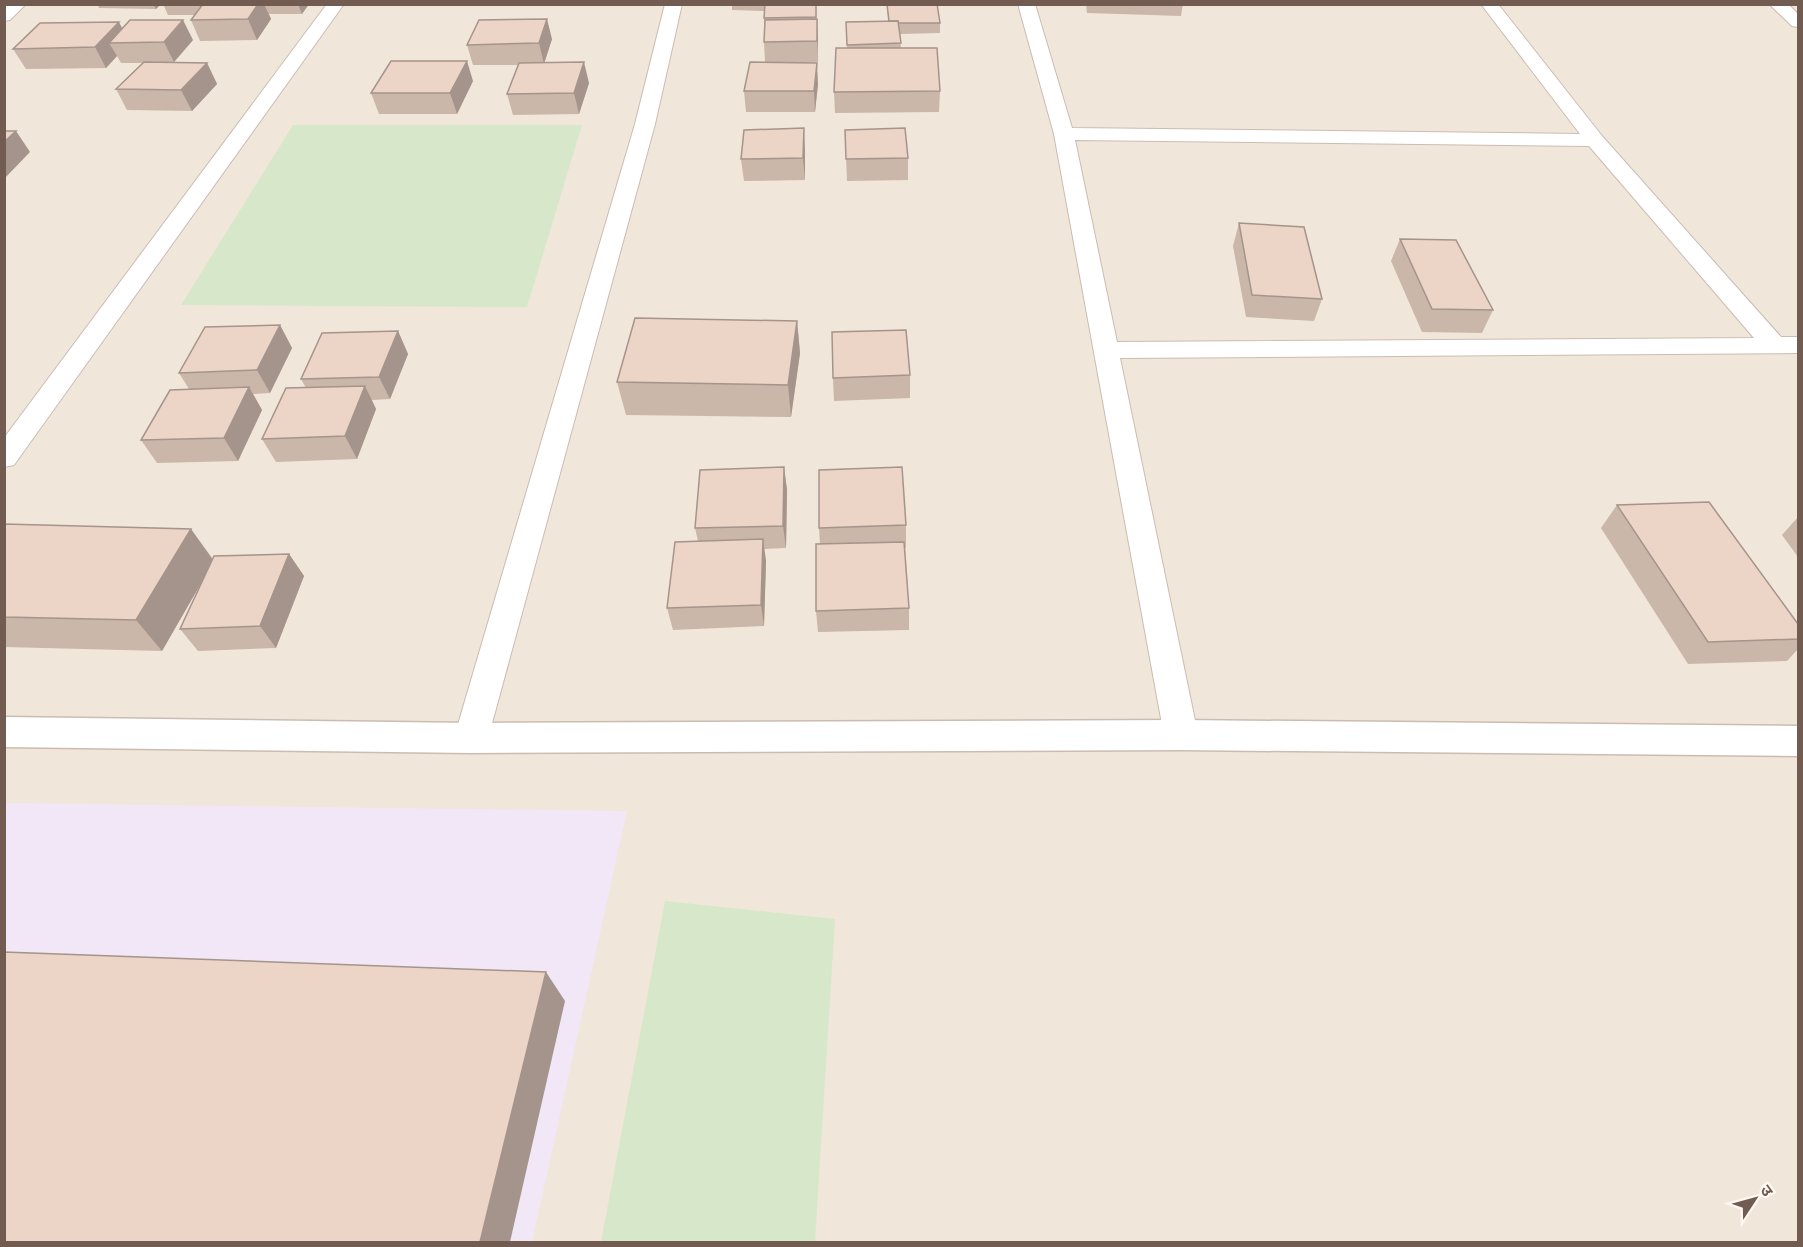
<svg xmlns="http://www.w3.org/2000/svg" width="1803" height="1247" viewBox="0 0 1803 1247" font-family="Overpass,'Noto Sans Devanagari',sans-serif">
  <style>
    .residential { fill: #f1e6da }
    .education { fill: #f1e7f7 }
    .green { fill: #d7e7ca }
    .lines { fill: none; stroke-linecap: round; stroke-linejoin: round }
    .lane-casing { stroke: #cbbcb2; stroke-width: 2 }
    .street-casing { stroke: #cbbcb2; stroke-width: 3 }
    .lane { fill: #fff; fill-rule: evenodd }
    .street { fill: #fff; fill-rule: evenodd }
    .wall { fill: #cbb6aa }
    .shaded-wall { fill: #a5948b }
    .building { fill: #ecd4c6; stroke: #a5948b; stroke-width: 1.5 }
  </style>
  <rect width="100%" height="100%" fill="#faf4eb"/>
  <!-- residential -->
  <rect class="residential" x="5" y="5" width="1793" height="1237"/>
  <!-- education -->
  <path class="education" d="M 5,803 L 627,811 L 532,1242 L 5,1242 Z"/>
  <!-- green -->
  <g class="green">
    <path d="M 293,125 L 582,125 L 527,307 L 181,305 Z"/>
    <path d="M 665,901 L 835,919 L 815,1242 L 601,1242 Z"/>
  </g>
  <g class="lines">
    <!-- lane casing -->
    <g class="lane-casing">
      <g id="lane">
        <path d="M 7,4 L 26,4 L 10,20 L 4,21 L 4,7 Z"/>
        <path d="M 327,4 L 344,4 L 14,465 L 4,467 L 4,438 Z"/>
        <path d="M 665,4 L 682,4 L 655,124 L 488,738 L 483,748 L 471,752 L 459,748 L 454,738 L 635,124 Z"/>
        <path d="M 1018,4 L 1035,4 L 1072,128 L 1580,134 L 1481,4 L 1498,4 L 1602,136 L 1781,337 L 1798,337 L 1798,353 L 1120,358 L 1198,735 L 1193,745 L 1181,749 L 1169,745 L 1164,735 L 1054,134 ZM 1075,140 L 1589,146 L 1754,338 L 1117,342 Z"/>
        <path d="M 1769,4 L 1788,4 L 1798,14 L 1798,27 L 1792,26 Z"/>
      </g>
    </g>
    <!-- street casing -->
    <g class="street-casing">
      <path id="street" d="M 4,717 L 471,723 L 1181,720 L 1798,726 L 1798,756 L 1181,750 L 471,753 L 4,747 Z"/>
    </g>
    <!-- lane -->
    <use href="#lane" class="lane"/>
    <!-- street -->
    <use href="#street" class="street"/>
  </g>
  <!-- wall -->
  <g class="wall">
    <path d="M 97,4 L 161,4 L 156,9 L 99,8 Z"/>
    <path d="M 163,4 L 309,4 L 302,14 L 269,14 L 271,19 L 257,40 L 200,41 L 191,20 L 195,15 L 168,15 Z"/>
    <path d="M 732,4 L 816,4 L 818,62 L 790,63 L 818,84 L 815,112 L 746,112 L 744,91 L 765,62 L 764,42 L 764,11 L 732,10 Z"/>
    <path d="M 887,4 L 940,23 L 940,33 L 900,34 L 901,48 L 940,91 L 939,112 L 835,113 L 834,92 L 847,48 L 846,22 L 888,21 Z"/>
    <path d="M 1086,4 L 1183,4 L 1181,16 L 1087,13 Z"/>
    <path d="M 122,29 L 193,40 L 174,62 L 207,63 L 217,84 L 192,111 L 127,110 L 116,89 L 143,63 L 121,63 L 117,56 L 106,68 L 26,69 L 13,49 Z"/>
    <path d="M 552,39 L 544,63 L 589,83 L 579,114 L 513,115 L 507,94 L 519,65 L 473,65 L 467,45 Z"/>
    <path d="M 473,81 L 457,114 L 379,114 L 371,93 Z"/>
    <path d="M 845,130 L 908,158 L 908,180 L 847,181 Z"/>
    <path d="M 805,150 L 805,180 L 744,181 L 741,159 Z"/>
    <path d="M 1239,223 L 1322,299 L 1314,321 L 1246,317 L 1233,246 Z"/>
    <path d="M 1400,239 L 1493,310 L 1482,333 L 1422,332 L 1391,261 Z"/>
    <path d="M 797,321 L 800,353 L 791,417 L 626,415 L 617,382 Z"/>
    <path d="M 280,325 L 292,348 L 270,393 L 253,394 L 262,410 L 238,461 L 157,463 L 141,440 L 189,389 L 179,373 Z"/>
    <path d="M 398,331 L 408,354 L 390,399 L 372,400 L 376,409 L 357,459 L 276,462 L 262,439 L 306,388 L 301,379 Z"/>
    <path d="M 910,375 L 910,398 L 834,401 L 833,378 Z"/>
    <path d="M 784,467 L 787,490 L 786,548 L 764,549 L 766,561 L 764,626 L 673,630 L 667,608 L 698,541 L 695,528 Z"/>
    <path d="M 1617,505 L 1798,624 L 1798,649 L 1787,661 L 1688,664 L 1601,528 Z"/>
    <path d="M 1798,517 L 1798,557 L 1782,535 Z"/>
    <path d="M 4,524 L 213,559 L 289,554 L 304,576 L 276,648 L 198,651 L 180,629 L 204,577 L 162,651 L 4,647 Z"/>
    <path d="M 906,525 L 906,548 L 905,548 L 909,608 L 909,630 L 818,632 L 816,611 L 820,544 L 819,528 Z"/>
  </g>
  <!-- shaded-wall -->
  <g class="shaded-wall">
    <path d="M 153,4 L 161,4 L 156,9 Z"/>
    <path d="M 258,4 L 264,4 L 271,19 L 257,40 L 248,19 Z"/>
    <path d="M 298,4 L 309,4 L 302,14 Z"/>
    <path d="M 547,19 L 552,39 L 544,64 L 539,43 Z"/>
    <path d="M 817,19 L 818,40 L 818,62 L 817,41 Z"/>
    <path d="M 183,20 L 193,40 L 174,62 L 164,42 Z"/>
    <path d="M 119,22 L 129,42 L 109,43 L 117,56 L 106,68 L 95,47 Z"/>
    <path d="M 467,61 L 473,81 L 457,114 L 450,93 Z"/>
    <path d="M 584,62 L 589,83 L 579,114 L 574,93 Z"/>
    <path d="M 207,63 L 217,84 L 192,111 L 181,90 Z"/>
    <path d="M 817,63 L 818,84 L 815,112 L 814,91 Z"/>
    <path d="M 804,128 L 805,150 L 805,180 L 803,158 Z"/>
    <path d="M 16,131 L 30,152 L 4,179 L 4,142 Z"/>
    <path d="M 797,321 L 800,353 L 791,417 L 788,385 Z"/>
    <path d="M 280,325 L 292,348 L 270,393 L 257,370 Z"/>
    <path d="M 398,331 L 408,354 L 390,399 L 379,377 Z"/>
    <path d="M 365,386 L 376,409 L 357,459 L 345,436 Z"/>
    <path d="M 249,387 L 262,410 L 238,461 L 224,438 Z"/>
    <path d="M 784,467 L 787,490 L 786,548 L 783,526 Z"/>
    <path d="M 191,529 L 214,561 L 162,651 L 136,620 Z"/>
    <path d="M 763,539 L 766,561 L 764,626 L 761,605 Z"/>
    <path d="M 289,554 L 304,576 L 276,648 L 260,626 Z"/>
    <path d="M 546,972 L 565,1001 L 510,1242 L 480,1242 Z"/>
  </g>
  <!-- building -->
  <g class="building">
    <path d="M 203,4 L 258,4 L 248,19 L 191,20 Z"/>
    <path d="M 765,4 L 816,4 L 816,17 L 764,18 Z"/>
    <path d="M 887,4 L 937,4 L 940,23 L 898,23 L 898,21 L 889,21 Z"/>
    <path d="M 547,19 L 539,43 L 467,45 L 479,20 Z"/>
    <path d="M 817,19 L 817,41 L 764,42 L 765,20 Z"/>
    <path d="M 130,20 L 183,20 L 164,42 L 109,43 Z"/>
    <path d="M 898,21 L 901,43 L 847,45 L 846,22 Z"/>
    <path d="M 119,22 L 95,47 L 13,49 L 40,23 Z"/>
    <path d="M 836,48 L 937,48 L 940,91 L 834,92 Z"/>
    <path d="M 391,61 L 467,61 L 450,93 L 371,93 Z"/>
    <path d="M 144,62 L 207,63 L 181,90 L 116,89 Z"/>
    <path d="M 584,62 L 574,93 L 507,94 L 519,63 Z"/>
    <path d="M 750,62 L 817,63 L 814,91 L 744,91 Z"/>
    <path d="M 804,128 L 803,158 L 741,159 L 744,130 Z"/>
    <path d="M 905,128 L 908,158 L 846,159 L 845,130 Z"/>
    <path d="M 4,131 L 16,131 L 4,142 Z"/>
    <path d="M 1239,223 L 1304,227 L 1322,299 L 1252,295 Z"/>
    <path d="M 1400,239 L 1456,240 L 1493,310 L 1432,309 Z"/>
    <path d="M 635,318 L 797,321 L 788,385 L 617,382 Z"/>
    <path d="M 280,325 L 257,370 L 179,373 L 205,327 Z"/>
    <path d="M 906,330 L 910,375 L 833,378 L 832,332 Z"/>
    <path d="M 398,331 L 379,377 L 301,379 L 322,333 Z"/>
    <path d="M 365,386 L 345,436 L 262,439 L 286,388 Z"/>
    <path d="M 249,387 L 224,438 L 141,440 L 170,390 Z"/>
    <path d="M 784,467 L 783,526 L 695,528 L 700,470 Z"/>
    <path d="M 902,467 L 906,525 L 819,528 L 819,470 Z"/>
    <path d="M 1709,502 L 1798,624 L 1798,639 L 1708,642 L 1617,505 Z"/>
    <path d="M 4,524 L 191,529 L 136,620 L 4,617 Z"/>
    <path d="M 763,539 L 761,605 L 667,608 L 675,542 Z"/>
    <path d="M 904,542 L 909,608 L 816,611 L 816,544 Z"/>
    <path d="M 289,554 L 260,626 L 180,629 L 214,556 Z"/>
    <path d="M 4,952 L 546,972 L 480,1242 L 4,1242 Z"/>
  </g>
  <!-- border -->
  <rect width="1803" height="1247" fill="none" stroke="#725b51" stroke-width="12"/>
  <!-- north arrow -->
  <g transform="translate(1755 1199) rotate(54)" stroke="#fdf8f1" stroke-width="4.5" paint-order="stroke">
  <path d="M0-4.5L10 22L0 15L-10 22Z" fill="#725b51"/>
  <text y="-9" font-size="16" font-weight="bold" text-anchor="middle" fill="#725b51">उ</text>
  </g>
</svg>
